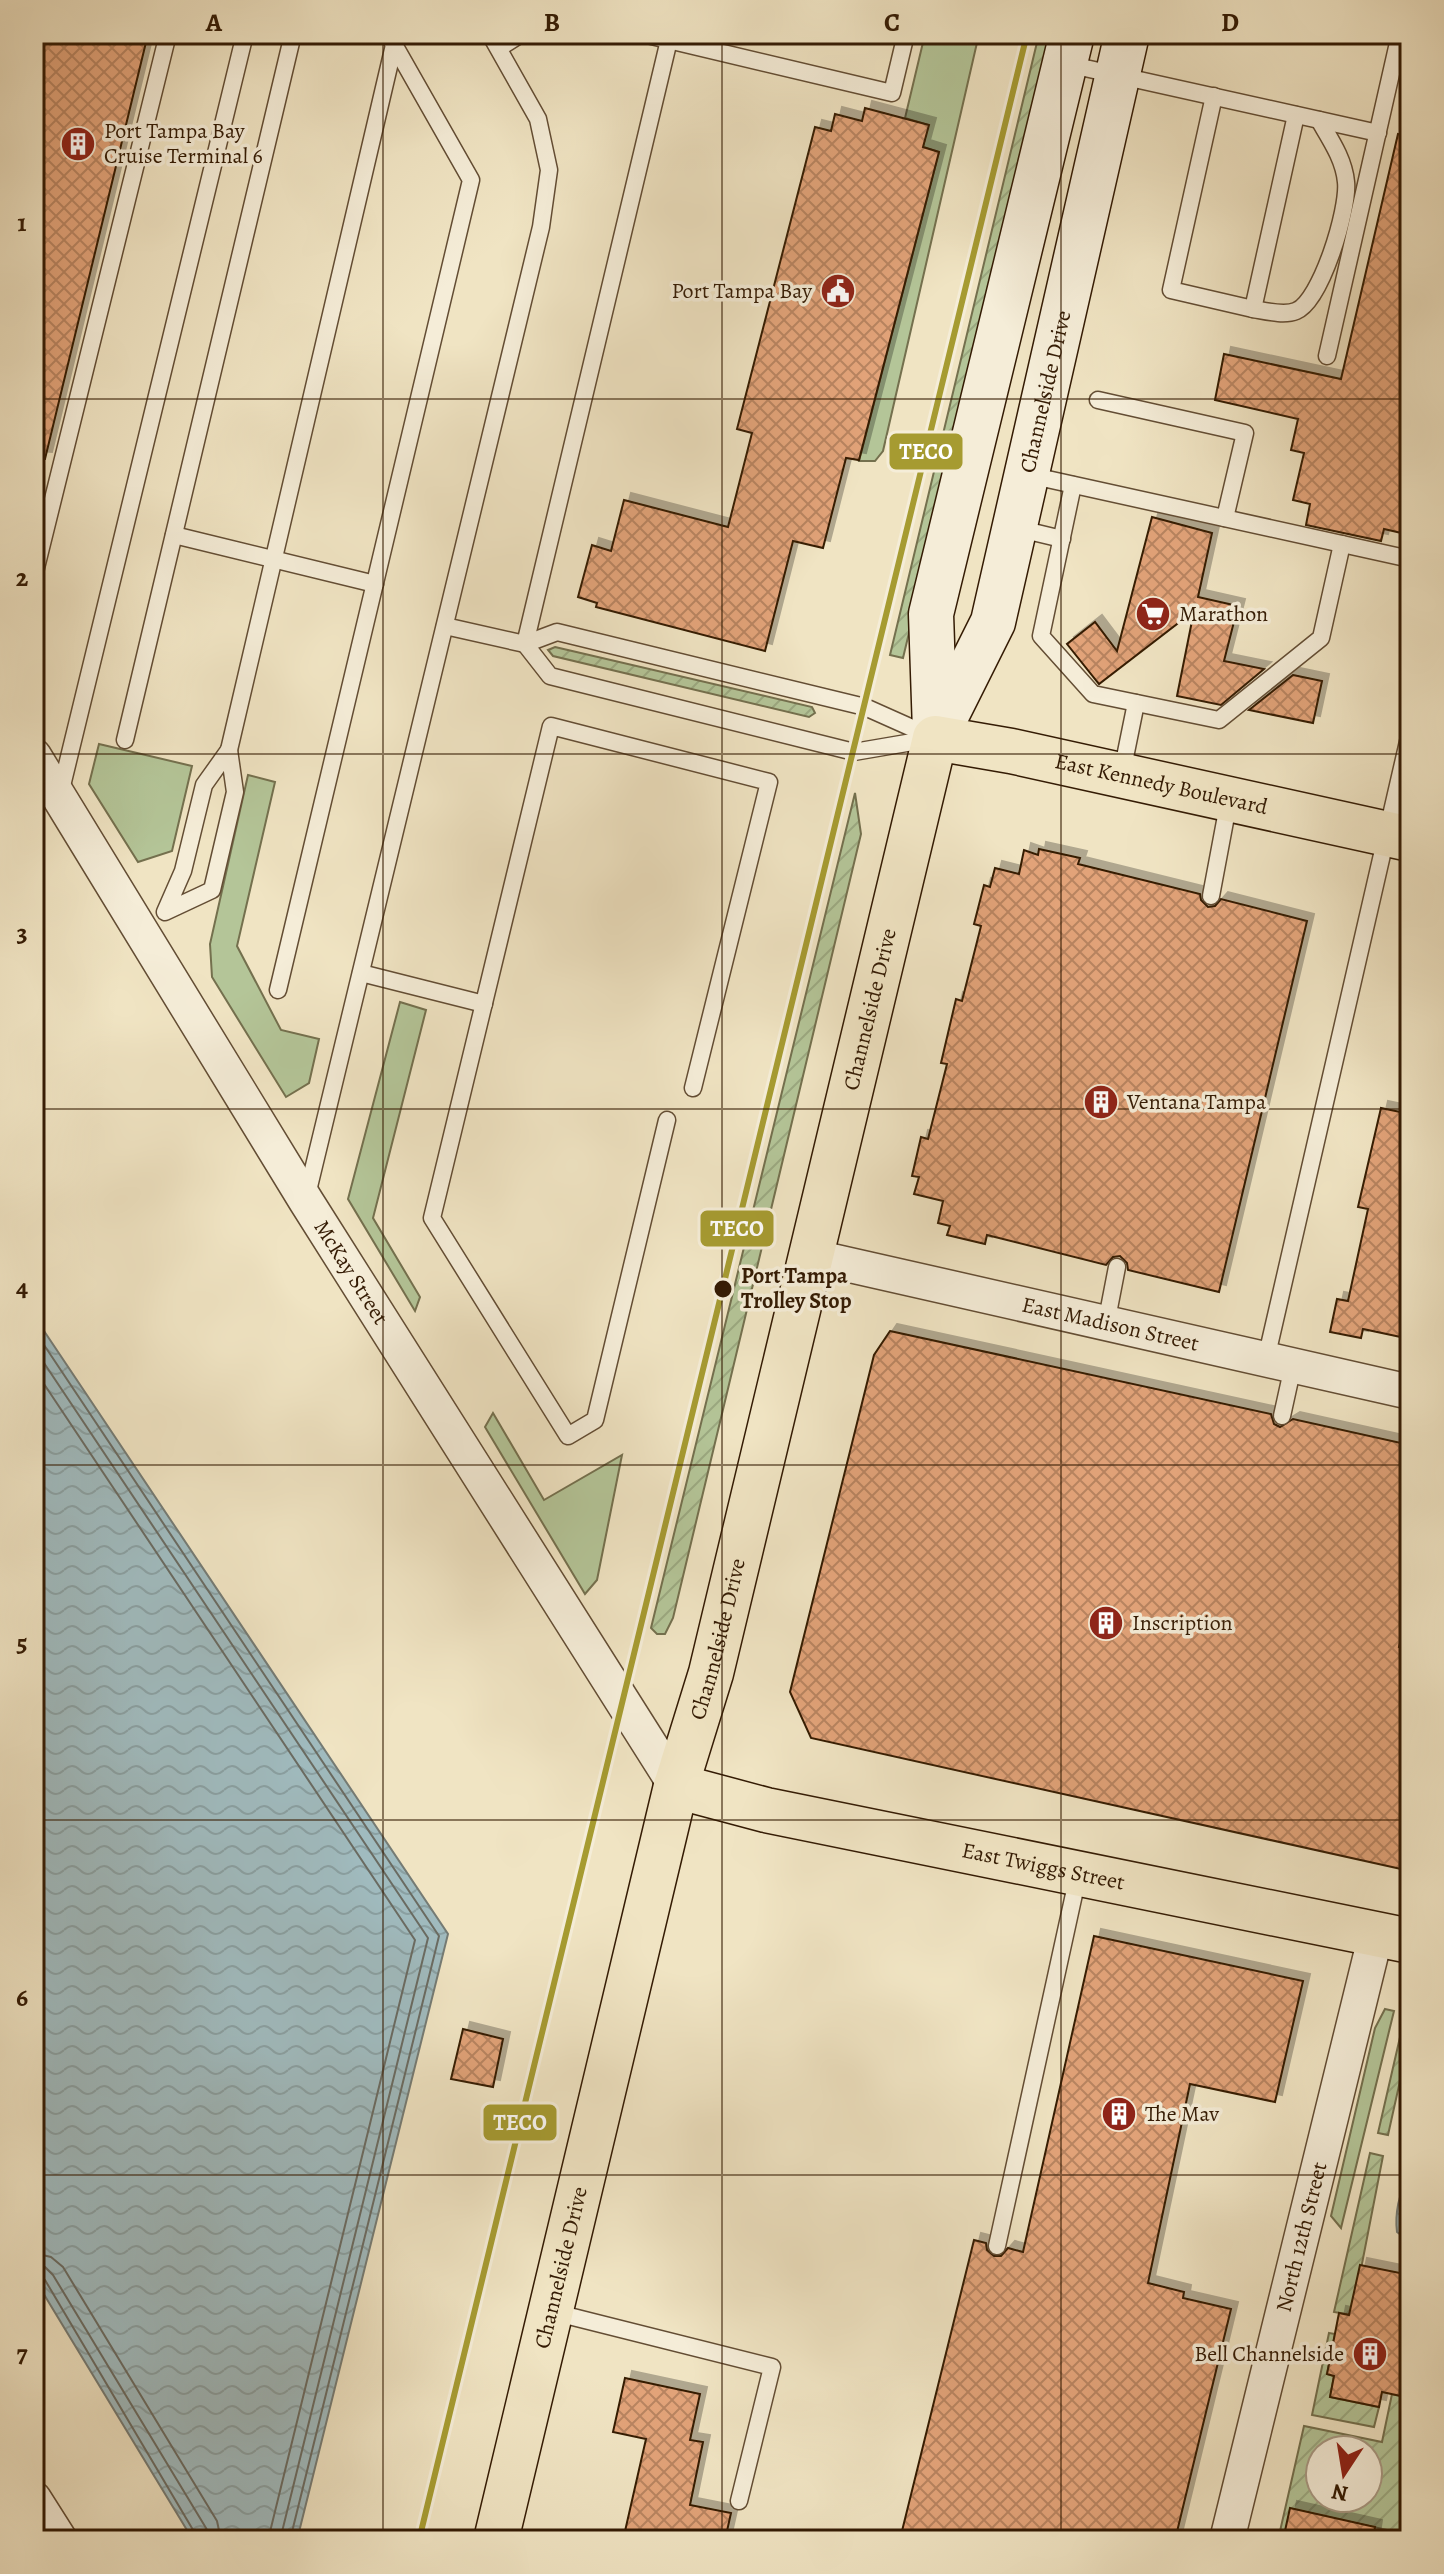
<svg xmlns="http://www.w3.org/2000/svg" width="1444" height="2574" viewBox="0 0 1444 2574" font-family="Alegreya,serif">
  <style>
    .grass { fill: #b4c598; stroke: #74704e; stroke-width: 2 }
    .garden { fill: url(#garden-furrows); stroke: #74704e; stroke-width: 2; fill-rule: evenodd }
    .water { fill: url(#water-waves); stroke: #757b74; stroke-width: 2 }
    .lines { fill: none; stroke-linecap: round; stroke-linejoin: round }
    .shore { stroke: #6a6b62; stroke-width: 2 }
    .building { fill: url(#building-cross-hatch); stroke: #341b04; stroke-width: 2; filter: url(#shadow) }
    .service-casing { stroke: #634d34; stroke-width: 19 }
    .minor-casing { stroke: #634d34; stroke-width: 37 }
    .secondary-casing { stroke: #341b04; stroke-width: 47 }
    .primary-casing { stroke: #341b04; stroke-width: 47 }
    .service { stroke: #f5edd8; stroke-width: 16 }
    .minor { stroke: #f5edd8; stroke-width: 34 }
    .secondary { stroke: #f5edd8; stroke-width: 44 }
    .primary { stroke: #f0e4c3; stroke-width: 44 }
    .tram-1-casing { stroke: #f5edd8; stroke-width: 12 }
    .tram-1 { stroke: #a69b31; stroke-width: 6 }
    .grid { fill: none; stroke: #341b04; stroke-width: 2; stroke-opacity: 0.55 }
    .stop-dot { fill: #341b04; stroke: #f5edd8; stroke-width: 3 }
    .labels { text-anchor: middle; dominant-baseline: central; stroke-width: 7; stroke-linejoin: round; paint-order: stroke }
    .poi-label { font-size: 22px; fill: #341b04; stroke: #f5edd8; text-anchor: start }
    .street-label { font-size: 22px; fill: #341b04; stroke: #f5edd8 }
    .stop-label { font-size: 22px; font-weight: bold; fill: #341b04; stroke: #f5edd8; text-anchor: start }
    .line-badge { stroke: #f5edd8; stroke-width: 3 }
    .badge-label { font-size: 22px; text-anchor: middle; font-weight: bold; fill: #fff }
    .neatline { fill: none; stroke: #341b04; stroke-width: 3 }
    .grid-label { font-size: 26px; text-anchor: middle; font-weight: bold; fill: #341b04 }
  </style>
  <defs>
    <pattern id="garden-furrows" width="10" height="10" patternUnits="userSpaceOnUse" patternTransform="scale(2)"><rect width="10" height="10" fill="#b4c598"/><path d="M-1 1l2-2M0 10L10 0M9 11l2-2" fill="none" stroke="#9ba981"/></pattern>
    <pattern id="water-waves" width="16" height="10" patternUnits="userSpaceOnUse" patternTransform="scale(2)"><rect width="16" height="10" fill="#a0bbbf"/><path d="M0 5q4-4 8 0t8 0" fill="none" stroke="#8aa0a2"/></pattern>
    <pattern id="building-cross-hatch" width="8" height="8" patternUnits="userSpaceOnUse" patternTransform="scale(2)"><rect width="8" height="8" fill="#e2a379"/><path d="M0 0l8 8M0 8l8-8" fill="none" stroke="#b88461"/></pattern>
    <filter id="shadow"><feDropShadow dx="7" dy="-7" stdDeviation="0" flood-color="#0004"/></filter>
  </defs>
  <rect width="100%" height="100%" fill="#f0e4c3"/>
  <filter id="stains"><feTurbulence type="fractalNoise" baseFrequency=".0025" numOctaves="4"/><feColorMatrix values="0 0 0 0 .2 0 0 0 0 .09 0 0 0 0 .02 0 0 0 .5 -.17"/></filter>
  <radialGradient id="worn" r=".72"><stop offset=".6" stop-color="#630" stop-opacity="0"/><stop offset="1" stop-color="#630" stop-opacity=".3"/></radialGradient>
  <!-- grass -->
  <g class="grass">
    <path d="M 925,34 L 979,34 L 883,451 L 875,461 L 859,461 L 939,152 L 923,147 L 928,125 L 905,118 Z"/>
    <path d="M 99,744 L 192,766 L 172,851 L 138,862 L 89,784 Z"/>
    <path d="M 248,775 L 275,782 L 237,946 L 281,1030 L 319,1039 L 309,1083 L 286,1097 L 212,977 L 210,944 Z"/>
    <path d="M 400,1002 L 426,1010 L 373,1218 L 420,1297 L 415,1311 L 348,1199 Z"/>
    <path d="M 493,1413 L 544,1500 L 622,1455 L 597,1580 L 585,1594 L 485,1427 Z"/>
    <path d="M 1385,2009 L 1394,2011 L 1341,2228 L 1331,2216 L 1375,2028 Z"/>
  </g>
  <!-- garden -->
  <g class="garden">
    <path d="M 1039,34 L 1052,34 L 903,658 L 890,655 Z"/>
    <path d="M 555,647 L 812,707 L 815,713 L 809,717 L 553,656 L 548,650 Z"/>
    <path d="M 855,793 L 861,834 L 673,1618 L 665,1634 L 657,1634 L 651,1628 Z"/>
    <path d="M 1406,2011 L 1410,2012 L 1410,2036 L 1388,2135 L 1378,2133 Z"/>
    <path d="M 1370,2153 L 1383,2156 L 1352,2315 L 1334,2312 Z"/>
    <path d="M 1329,2333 L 1335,2334 L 1327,2374 L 1334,2376 L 1330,2397 L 1379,2407 L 1374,2427 L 1312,2415 Z"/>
    <path d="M 1392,2394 L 1410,2398 L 1410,2535 L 1291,2509 L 1283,2540 L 1278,2540 L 1304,2426 L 1382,2442 ZM 1320,2450 L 1368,2450 L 1368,2498 L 1320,2498 Z"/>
  </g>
  <!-- water -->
  <g class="water">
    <path d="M 34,1316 L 448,1934 L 297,2540 L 193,2540 L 34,2278 Z"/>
    <path d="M 1410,2180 L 1410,2242 L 1397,2232 C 1395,2217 1398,2189 1410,2180 Z"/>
  </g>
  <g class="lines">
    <!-- shore -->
    <g class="shore">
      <path d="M 34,1330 L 439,1936 L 290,2540"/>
      <path d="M 34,1348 L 428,1938 L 280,2540"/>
      <path d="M 34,1369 L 415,1940 L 268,2540"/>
      <path d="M 34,2253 L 51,2257 L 63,2267 L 217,2521 L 221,2540"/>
      <path d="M 34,2265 L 45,2267 L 53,2275 L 206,2528 L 209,2540"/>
      <path d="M 34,2275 L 45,2280 L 199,2540"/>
    </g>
  </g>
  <!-- building -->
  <g class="building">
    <path d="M 34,34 L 148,34 L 45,459 L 34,458 Z"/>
    <path d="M 865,108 L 929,125 L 923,147 L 939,152 L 859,460 L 846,458 L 823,548 L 793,541 L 765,651 L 596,607 L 597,603 L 578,597 L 592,545 L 611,551 L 624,500 L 728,527 L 752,433 L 737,429 L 815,127 L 831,131 L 835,114 L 862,121 Z"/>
    <path d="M 1398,134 L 1410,136 L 1410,535 L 1384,529 L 1381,541 L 1306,525 L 1310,504 L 1293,500 L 1304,453 L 1291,450 L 1298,419 L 1215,400 L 1224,354 L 1341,379 Z"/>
    <path d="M 1152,517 L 1212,533 L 1198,597 L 1238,606 L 1224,661 L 1264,669 L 1221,705 L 1177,696 L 1194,611 L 1099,684 L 1067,644 L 1095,622 L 1117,651 Z"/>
    <path d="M 1293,675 L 1322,681 L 1313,723 L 1249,710 Z"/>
    <path d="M 1039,849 L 1080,858 L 1078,864 L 1200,894 L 1201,900 L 1208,907 L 1215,906 L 1221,899 L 1307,921 L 1219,1292 L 1128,1270 L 1127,1263 L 1120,1256 L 1113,1257 L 1106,1265 L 987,1235 L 985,1244 L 947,1235 L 950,1226 L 938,1223 L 943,1201 L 914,1194 L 919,1177 L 912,1176 L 921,1137 L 928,1139 L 947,1064 L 941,1063 L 956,999 L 962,1001 L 981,926 L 974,924 L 984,885 L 990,887 L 995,868 L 1019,874 L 1024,850 L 1038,855 Z"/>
    <path d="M 1381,1108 L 1410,1114 L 1410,1339 L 1363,1329 L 1361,1338 L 1330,1332 L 1337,1299 L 1348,1301 L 1368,1209 L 1358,1207 Z"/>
    <path d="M 890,1331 L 1271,1414 L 1274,1424 L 1280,1427 L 1293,1419 L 1410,1445 L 1410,1598 L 1399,1647 L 1410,1649 L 1410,1871 L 811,1738 L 790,1692 L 874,1355 Z"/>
    <path d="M 1094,1936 L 1303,1981 L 1275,2102 L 1190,2084 L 1148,2283 L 1184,2292 L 1183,2298 L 1231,2309 L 1175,2540 L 937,2540 L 902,2531 L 974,2240 L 986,2243 L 987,2250 L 994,2256 L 1001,2256 L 1008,2248 L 1023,2252 Z"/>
    <path d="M 463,2029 L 503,2039 L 493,2087 L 451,2079 Z"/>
    <path d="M 1360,2265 L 1410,2275 L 1410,2398 L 1382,2392 L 1379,2407 L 1330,2397 L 1334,2376 L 1327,2374 L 1339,2313 L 1349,2315 Z"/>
    <path d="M 625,2378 L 700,2394 L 690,2440 L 703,2442 L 690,2505 L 731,2513 L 725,2540 L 623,2540 L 646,2439 L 613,2432 Z"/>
    <path d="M 1290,2508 L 1375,2527 L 1373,2540 L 1283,2540 Z"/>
  </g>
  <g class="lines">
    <!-- service casing -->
    <g class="service-casing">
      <g id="service">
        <path d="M 643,34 L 892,93 L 906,34"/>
        <path d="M 499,48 L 521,34"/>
        <path d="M 1067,64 L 1378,133"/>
        <path d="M 1214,96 L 1171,290 L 1253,309 L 1296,115"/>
        <path d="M 1253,309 C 1265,311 1284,316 1296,311 C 1321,301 1349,209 1346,182 C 1344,159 1330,139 1319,120"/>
        <path d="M 1327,356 L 1400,34"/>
        <path d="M 1098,400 L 1245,433 L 1225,518"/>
        <path d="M 1029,475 L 1410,559"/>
        <path d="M 1073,485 L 1041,636 L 1093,694 L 1219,720 L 1321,638 L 1342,544"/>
        <path d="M 1016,528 L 1062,539"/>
        <path d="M 174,535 L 375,584"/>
        <path d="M 34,576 L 168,34"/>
        <path d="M 445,626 L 525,644 L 557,632 L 865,707 L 930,736"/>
        <path d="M 525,644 L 669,40"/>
        <path d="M 525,644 L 550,676 L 854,752 L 930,739"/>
        <path d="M 125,740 L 293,34"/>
        <path d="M 229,750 L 394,45"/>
        <path d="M 229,750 L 235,792 L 212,890 L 165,912 L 183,871 L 204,785 Z"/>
        <path d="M 1122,772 L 1136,703"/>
        <path d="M 60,794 L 245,34"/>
        <path d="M 1211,896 L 1229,800"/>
        <path d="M 361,973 L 484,1004"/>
        <path d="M 278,990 L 471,180 L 388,34"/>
        <path d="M 667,1120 L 595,1420 L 568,1436 L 432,1218 L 551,726 L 769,782 L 693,1088"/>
        <path d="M 306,1199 L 541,227 L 549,170 L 538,119 L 490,34"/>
        <path d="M 1106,1324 L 1117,1267"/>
        <path d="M 1266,1359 L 1410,733"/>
        <path d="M 1282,1416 L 1293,1366"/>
        <path d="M 997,2246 L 1078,1876"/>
        <path d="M 553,2312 L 772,2367 L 739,2501"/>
      </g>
    </g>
    <!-- minor casing -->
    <g class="minor-casing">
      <g id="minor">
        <path id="s1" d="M 34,756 L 306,1201 L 676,1786"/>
        <path id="s2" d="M 810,1256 L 1410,1392"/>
        <path d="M 34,2499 L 60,2540"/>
        <path id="s3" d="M 1227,2540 L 1376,1934"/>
      </g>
    </g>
    <!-- secondary casing -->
    <g class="secondary-casing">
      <g id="secondary">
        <path d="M 935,731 L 931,614 L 1072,34"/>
        <path id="s4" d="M 935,738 L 993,622 L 1127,34"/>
      </g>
    </g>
    <!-- primary casing -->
    <g class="primary-casing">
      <g id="primary">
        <path id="s5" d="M 676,1786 L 766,1810 L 1410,1941"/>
        <path id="s6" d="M 496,2540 L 676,1786 L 711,1673 L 935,738 L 1011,751 L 1410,839"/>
      </g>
    </g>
    <!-- service -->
    <use href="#service" class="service"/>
    <!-- minor -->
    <use href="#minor" class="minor"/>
    <!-- secondary -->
    <use href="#secondary" class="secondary"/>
    <!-- primary -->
    <use href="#primary" class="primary"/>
    <!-- tram-1 casing -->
    <g class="tram-1-casing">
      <path id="tram-1" d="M 419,2540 L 1027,34"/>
    </g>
    <!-- tram-1 -->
    <use href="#tram-1" class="tram-1"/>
  </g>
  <!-- grid -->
  <path class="grid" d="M 383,34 L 383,2540M 722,34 L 722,2540M 1061,34 L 1061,2540M 34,399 L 1410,399M 34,754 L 1410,754M 34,1109 L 1410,1109M 34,1465 L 1410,1465M 34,1820 L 1410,1820M 34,2175 L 1410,2175"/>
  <!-- icons -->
  <defs>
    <g id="building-disc" transform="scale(1.8)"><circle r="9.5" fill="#8f2418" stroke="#f5edd8"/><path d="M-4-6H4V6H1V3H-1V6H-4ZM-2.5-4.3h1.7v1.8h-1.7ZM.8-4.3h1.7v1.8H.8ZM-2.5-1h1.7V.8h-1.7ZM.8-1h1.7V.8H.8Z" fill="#fff"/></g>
    <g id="civic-disc" transform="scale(1.8)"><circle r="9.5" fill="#8f2418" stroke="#f5edd8"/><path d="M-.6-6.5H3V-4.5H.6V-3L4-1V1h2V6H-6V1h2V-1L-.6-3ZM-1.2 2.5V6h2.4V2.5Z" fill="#fff"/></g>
    <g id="supermarket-disc" transform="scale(1.8)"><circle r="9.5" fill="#8f2418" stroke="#f5edd8"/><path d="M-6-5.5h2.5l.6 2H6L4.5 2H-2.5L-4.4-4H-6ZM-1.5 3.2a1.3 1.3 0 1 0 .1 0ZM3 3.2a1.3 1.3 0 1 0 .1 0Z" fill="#fff"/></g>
  </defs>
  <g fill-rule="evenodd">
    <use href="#building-disc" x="78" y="144"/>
    <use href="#civic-disc" x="838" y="291"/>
    <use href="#supermarket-disc" x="1153" y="614"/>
    <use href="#building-disc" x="1101" y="1102"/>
    <use href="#building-disc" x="1106" y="1623"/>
    <use href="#building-disc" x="1119" y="2114"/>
    <use href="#building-disc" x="1370" y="2354"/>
  </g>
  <!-- markers -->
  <circle class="stop-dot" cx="723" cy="1289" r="10"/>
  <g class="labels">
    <!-- poi labels -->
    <g class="poi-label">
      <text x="104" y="131">Port Tampa Bay<tspan x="104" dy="25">Cruise Terminal 6</tspan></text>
      <text x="812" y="291" text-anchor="end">Port Tampa Bay</text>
      <text x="1179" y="614">Marathon</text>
      <text x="1127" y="1102">Ventana Tampa</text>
      <text x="1132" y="1623">Inscription</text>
      <text x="1145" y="2114">The Mav</text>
      <text x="1344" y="2354" text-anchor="end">Bell Channelside</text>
    </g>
    <!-- street labels -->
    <g class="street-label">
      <text stroke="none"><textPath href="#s4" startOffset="366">Channelside Drive</textPath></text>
      <text stroke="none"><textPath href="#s6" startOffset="2086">East Kennedy Boulevard</textPath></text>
      <text stroke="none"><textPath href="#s6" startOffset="1576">Channelside Drive</textPath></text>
      <text stroke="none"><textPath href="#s1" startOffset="606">McKay Street</textPath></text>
      <text stroke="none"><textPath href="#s2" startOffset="308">East Madison Street</textPath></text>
      <text stroke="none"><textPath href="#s6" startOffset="928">Channelside Drive</textPath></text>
      <text stroke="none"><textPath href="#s5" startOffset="376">East Twiggs Street</textPath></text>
      <text stroke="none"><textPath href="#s3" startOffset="312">North 12th Street</textPath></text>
      <text stroke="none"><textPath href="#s6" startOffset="280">Channelside Drive</textPath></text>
    </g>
    <!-- stop labels -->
    <g class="stop-label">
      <text x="741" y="1276">Port Tampa<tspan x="741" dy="25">Trolley Stop</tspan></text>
    </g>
  </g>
  <g class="line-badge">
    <rect x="888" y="432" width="76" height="39" rx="8" fill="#a69b31"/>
    <rect x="699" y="1209" width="76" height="39" rx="8" fill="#a69b31"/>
    <rect x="482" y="2103" width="76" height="39" rx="8" fill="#a69b31"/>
  </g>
  <g class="badge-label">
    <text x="926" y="459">TECO</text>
    <text x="737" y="1236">TECO</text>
    <text x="520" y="2130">TECO</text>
  </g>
  <!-- margin -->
  <rect width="1444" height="2574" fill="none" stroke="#f0e4c3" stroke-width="88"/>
  <!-- north arrow -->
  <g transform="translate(1344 2474) rotate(192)"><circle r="38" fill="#f5edd8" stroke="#a89983" stroke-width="2"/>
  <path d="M0-6L14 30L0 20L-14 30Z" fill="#8f2418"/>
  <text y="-12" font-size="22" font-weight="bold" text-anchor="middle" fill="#341b04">N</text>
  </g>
  <rect x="44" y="44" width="1356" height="2486" class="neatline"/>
  <g class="grid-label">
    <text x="214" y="31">A</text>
    <text x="552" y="31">B</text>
    <text x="892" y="31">C</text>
    <text x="1230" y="31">D</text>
    <text x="22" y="231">1</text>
    <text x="22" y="586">2</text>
    <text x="22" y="941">3</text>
    <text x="22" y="1296">4</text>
    <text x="22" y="1651">5</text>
    <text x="22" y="2006">6</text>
    <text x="22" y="2362">7</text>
  </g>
  <rect width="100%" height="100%" filter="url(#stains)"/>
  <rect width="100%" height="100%" fill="url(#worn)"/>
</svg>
